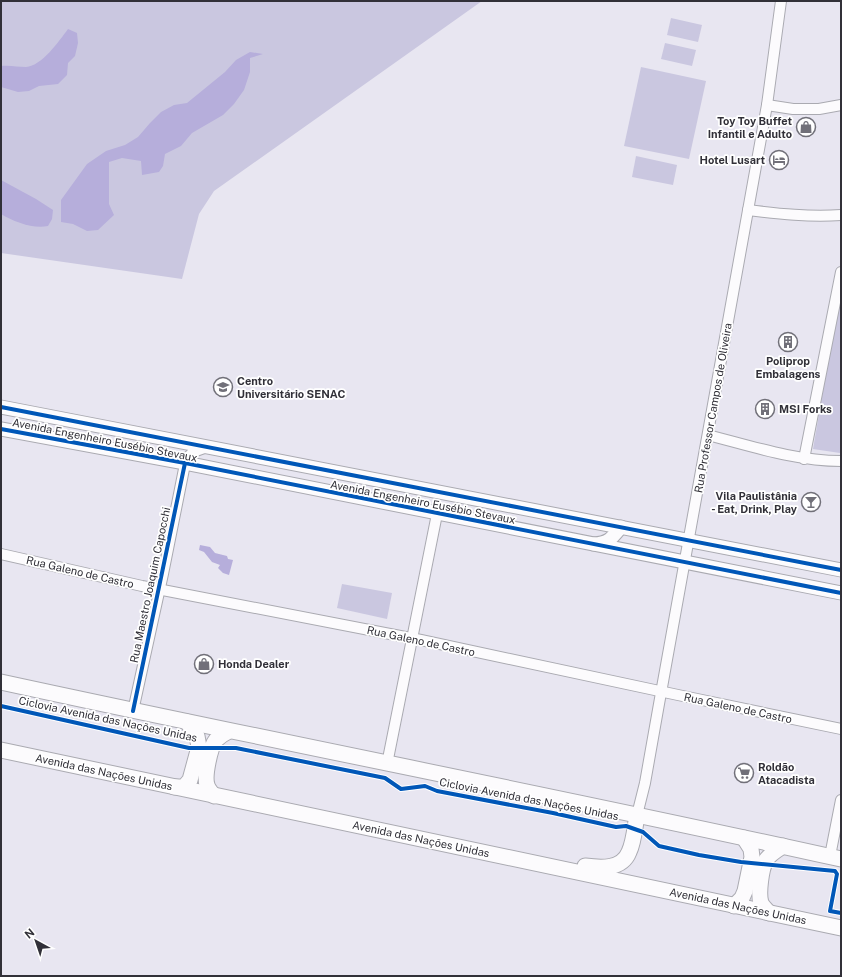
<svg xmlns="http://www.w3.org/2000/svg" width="842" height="977" viewBox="0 0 842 977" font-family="'Public Sans',sans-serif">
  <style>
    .green { fill: #cac7e0 }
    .water { fill: #b6aedb }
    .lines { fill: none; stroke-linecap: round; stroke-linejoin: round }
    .minor-casing { stroke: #aaaab1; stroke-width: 12 }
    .major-casing { stroke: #aaaab1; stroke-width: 15 }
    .highway-casing { stroke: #aaaab1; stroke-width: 17 }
    .minor { stroke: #fcfbfd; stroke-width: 10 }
    .major { stroke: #fcfbfd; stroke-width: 13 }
    .highway { stroke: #fcfbfd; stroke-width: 15 }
    .cycleway-casing { stroke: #fff; stroke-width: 6 }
    .cycleway { stroke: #0057b8; stroke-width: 4 }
    .labels { text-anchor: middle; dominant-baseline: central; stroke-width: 3.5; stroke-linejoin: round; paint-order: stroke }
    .poi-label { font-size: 11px; font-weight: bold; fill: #313038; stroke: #fff; text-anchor: start }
    .street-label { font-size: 11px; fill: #313038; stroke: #fff }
  </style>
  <rect width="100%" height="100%" fill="#e8e6f1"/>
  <!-- green -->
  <g class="green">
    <path d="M 1,1 L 482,1 L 214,191 L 199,214 L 182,279 L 1,253 Z"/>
    <path d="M 671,18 L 702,25 L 698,42 L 667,35 Z"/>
    <path d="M 665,43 L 696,50 L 692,66 L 661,59 Z"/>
    <path d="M 641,67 L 706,81 L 689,159 L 624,146 Z"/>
    <path d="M 636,156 L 677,165 L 673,185 L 632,177 Z"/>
    <path d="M 840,293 L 841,452 L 840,453 L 813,449 Z"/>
    <path d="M 342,584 L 392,593 L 387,619 L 337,608 Z"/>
  </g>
  <!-- water -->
  <g class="water">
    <path d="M 68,29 L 77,33 L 78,43 L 75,56 L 68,63 L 67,75 L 58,84 L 39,86 L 29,91 L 18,92 L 1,87 L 1,66 C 10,65 18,67 26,67 C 42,66 59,41 68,29 Z"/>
    <path d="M 250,52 L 263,54 L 250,58 L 250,72 L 244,90 L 234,104 L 223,115 L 192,133 L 181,146 L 165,154 L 163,166 L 159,172 L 142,175 L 141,161 L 122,158 L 109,162 L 109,204 L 114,215 L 98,230 L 87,231 L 73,224 L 61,222 L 61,200 L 87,164 L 106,151 L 125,145 L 138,137 L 150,123 L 161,112 L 174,105 L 187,103 L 225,72 L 236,60 Z"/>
    <path d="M 1,180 L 36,199 L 53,210 L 52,219 L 48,226 C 33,229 14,222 1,214 Z"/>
    <path d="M 200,545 L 210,547 L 215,553 L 227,556 L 228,559 L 233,560 L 229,575 L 223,573 L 218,568 L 220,565 L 212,562 L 204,552 L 199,550 Z"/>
  </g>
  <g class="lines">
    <!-- minor casing -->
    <g class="minor-casing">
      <g id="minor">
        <path d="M 767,105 L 793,109 L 819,109 L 841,105"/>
        <path d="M 748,210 C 780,214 809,217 841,215"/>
        <path d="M 708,435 C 751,446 796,461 841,461"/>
        <path d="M 804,459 L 841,272"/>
        <path d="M 1,554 L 142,586 L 421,640 L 678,695 L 841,729"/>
        <path d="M 133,711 L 163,574 L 186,459 L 193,452 L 207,447"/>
        <path d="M 387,764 L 437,514"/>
        <path d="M 637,815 L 645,783 L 659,704 L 767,105 L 781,1"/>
        <path d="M 830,856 L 841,800"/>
      </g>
    </g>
    <!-- major casing -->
    <g class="major-casing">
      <g id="major">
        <path d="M 1,407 L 841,570"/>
        <path d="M 1,429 L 185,463 L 841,593"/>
        <path d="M 594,544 C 609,543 612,538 621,527"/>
      </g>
    </g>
    <!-- highway casing -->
    <g class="highway-casing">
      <g id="highway">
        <path d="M 1,682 C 281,743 562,797 841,859"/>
        <path d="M 1,750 L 841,928"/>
        <path d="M 174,787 L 184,787 L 190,780 L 199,747 L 197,736 L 187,722"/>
        <path d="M 214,796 C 212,793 208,789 207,785 C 204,776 210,747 216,740 C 220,736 225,733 229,731"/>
        <path d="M 585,866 C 600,868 622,870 629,852 C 634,842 635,826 637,815"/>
        <path d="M 734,906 L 742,898 L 745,891 L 752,857 L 751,849 L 744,838"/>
        <path d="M 769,913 C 767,910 763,907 761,903 C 758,894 761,869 766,860 C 770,854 777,850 783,846"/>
      </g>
    </g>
    <!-- minor -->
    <use href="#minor" class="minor"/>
    <!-- major -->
    <use href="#major" class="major"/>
    <!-- highway -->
    <use href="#highway" class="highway"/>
    <!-- cycleway casing -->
    <g class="cycleway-casing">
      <g id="cycleway">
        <path d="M 1,407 L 841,570"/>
        <path d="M 1,429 L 185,463 L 841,593"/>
        <path d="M 1,706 L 189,748 L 236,748 L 385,778 L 401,789 L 425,786 L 437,791 L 553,813 L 616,827 L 626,826 L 643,832 L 659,846 L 699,855 L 741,862 L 835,871 L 837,874 L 830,911 L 841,913"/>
        <path d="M 133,711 L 185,463"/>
      </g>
    </g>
    <!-- cycleway -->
    <use href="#cycleway" class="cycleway"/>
  </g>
  <!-- icons -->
  <defs>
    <g id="shop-ring" transform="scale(1)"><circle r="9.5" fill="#fff" stroke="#717079" stroke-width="1.5"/><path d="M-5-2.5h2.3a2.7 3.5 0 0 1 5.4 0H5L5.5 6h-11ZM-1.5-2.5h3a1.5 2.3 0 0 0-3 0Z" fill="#717079"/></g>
    <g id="hotel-ring" transform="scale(1)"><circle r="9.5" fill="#fff" stroke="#717079" stroke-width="1.5"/><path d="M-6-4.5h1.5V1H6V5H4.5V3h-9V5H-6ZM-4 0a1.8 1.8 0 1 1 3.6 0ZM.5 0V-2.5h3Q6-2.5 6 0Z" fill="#717079"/></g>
    <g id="building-ring" transform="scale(1)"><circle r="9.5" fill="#fff" stroke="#717079" stroke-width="1.5"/><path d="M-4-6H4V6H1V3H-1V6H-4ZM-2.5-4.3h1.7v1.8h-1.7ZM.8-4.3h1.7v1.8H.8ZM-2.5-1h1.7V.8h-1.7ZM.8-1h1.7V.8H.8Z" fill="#717079"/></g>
    <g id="university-ring" transform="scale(1)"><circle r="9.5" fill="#fff" stroke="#717079" stroke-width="1.5"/><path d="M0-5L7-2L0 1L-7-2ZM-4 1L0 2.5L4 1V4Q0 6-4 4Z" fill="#717079"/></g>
    <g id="bar-ring" transform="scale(1)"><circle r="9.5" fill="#fff" stroke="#717079" stroke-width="1.5"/><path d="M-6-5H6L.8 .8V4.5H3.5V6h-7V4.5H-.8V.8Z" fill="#717079"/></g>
    <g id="supermarket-ring" transform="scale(1)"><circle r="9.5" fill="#fff" stroke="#717079" stroke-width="1.5"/><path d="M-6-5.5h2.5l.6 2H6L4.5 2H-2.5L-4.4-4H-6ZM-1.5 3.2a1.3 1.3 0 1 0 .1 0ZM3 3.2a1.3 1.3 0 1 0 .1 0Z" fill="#717079"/></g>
  </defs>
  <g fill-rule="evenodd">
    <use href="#shop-ring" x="806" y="127"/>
    <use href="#hotel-ring" x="779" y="160"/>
    <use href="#building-ring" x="788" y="342"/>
    <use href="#university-ring" x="223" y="387"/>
    <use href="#building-ring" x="765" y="409"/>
    <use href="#bar-ring" x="811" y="502"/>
    <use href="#shop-ring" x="204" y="664"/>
    <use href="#supermarket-ring" x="744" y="773"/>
  </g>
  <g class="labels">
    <!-- poi labels -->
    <g class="poi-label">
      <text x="792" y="121" text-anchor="end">Toy Toy Buffet<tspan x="792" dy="13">Infantil e Adulto</tspan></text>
      <text x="765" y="160" text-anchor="end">Hotel Lusart</text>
      <text x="788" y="361" text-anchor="middle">Poliprop<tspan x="788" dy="13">Embalagens</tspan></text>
      <text x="237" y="381">Centro<tspan x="237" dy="13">Universitário SENAC</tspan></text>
      <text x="779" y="409">MSI Forks</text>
      <text x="797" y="496" text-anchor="end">Vila Paulistânia<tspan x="797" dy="13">- Eat, Drink, Play</tspan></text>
      <text x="218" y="664">Honda Dealer</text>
      <text x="758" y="767">Roldão<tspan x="758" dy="13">Atacadista</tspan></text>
    </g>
    <!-- street labels -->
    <g class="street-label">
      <text transform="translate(713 408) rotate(-80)">Rua Professor Campos de Oliveira</text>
      <text transform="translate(105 440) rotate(11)">Avenida Engenheiro Eusébio Stevaux</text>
      <text transform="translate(423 502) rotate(11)">Avenida Engenheiro Eusébio Stevaux</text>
      <text transform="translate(80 572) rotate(13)">Rua Galeno de Castro</text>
      <text transform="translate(150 585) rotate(-78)">Rua Maestro Joaquim Capocchi</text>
      <text transform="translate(421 641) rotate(12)">Rua Galeno de Castro</text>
      <text transform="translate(738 708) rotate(12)">Rua Galeno de Castro</text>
      <text transform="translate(108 719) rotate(12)">Ciclovia Avenida das Nações Unidas</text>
      <text transform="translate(104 772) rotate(12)">Avenida das Nações Unidas</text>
      <text transform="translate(529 799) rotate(11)">Ciclovia Avenida das Nações Unidas</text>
      <text transform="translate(421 839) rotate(12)">Avenida das Nações Unidas</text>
      <text transform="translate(738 906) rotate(12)">Avenida das Nações Unidas</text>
    </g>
  </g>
  <!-- border -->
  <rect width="842" height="977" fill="none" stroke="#313038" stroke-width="4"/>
  <!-- north arrow -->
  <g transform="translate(36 941) rotate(320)" stroke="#ffffff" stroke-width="3" paint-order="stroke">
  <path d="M0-3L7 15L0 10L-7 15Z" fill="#313038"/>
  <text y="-6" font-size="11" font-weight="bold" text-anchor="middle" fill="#313038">N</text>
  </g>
</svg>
